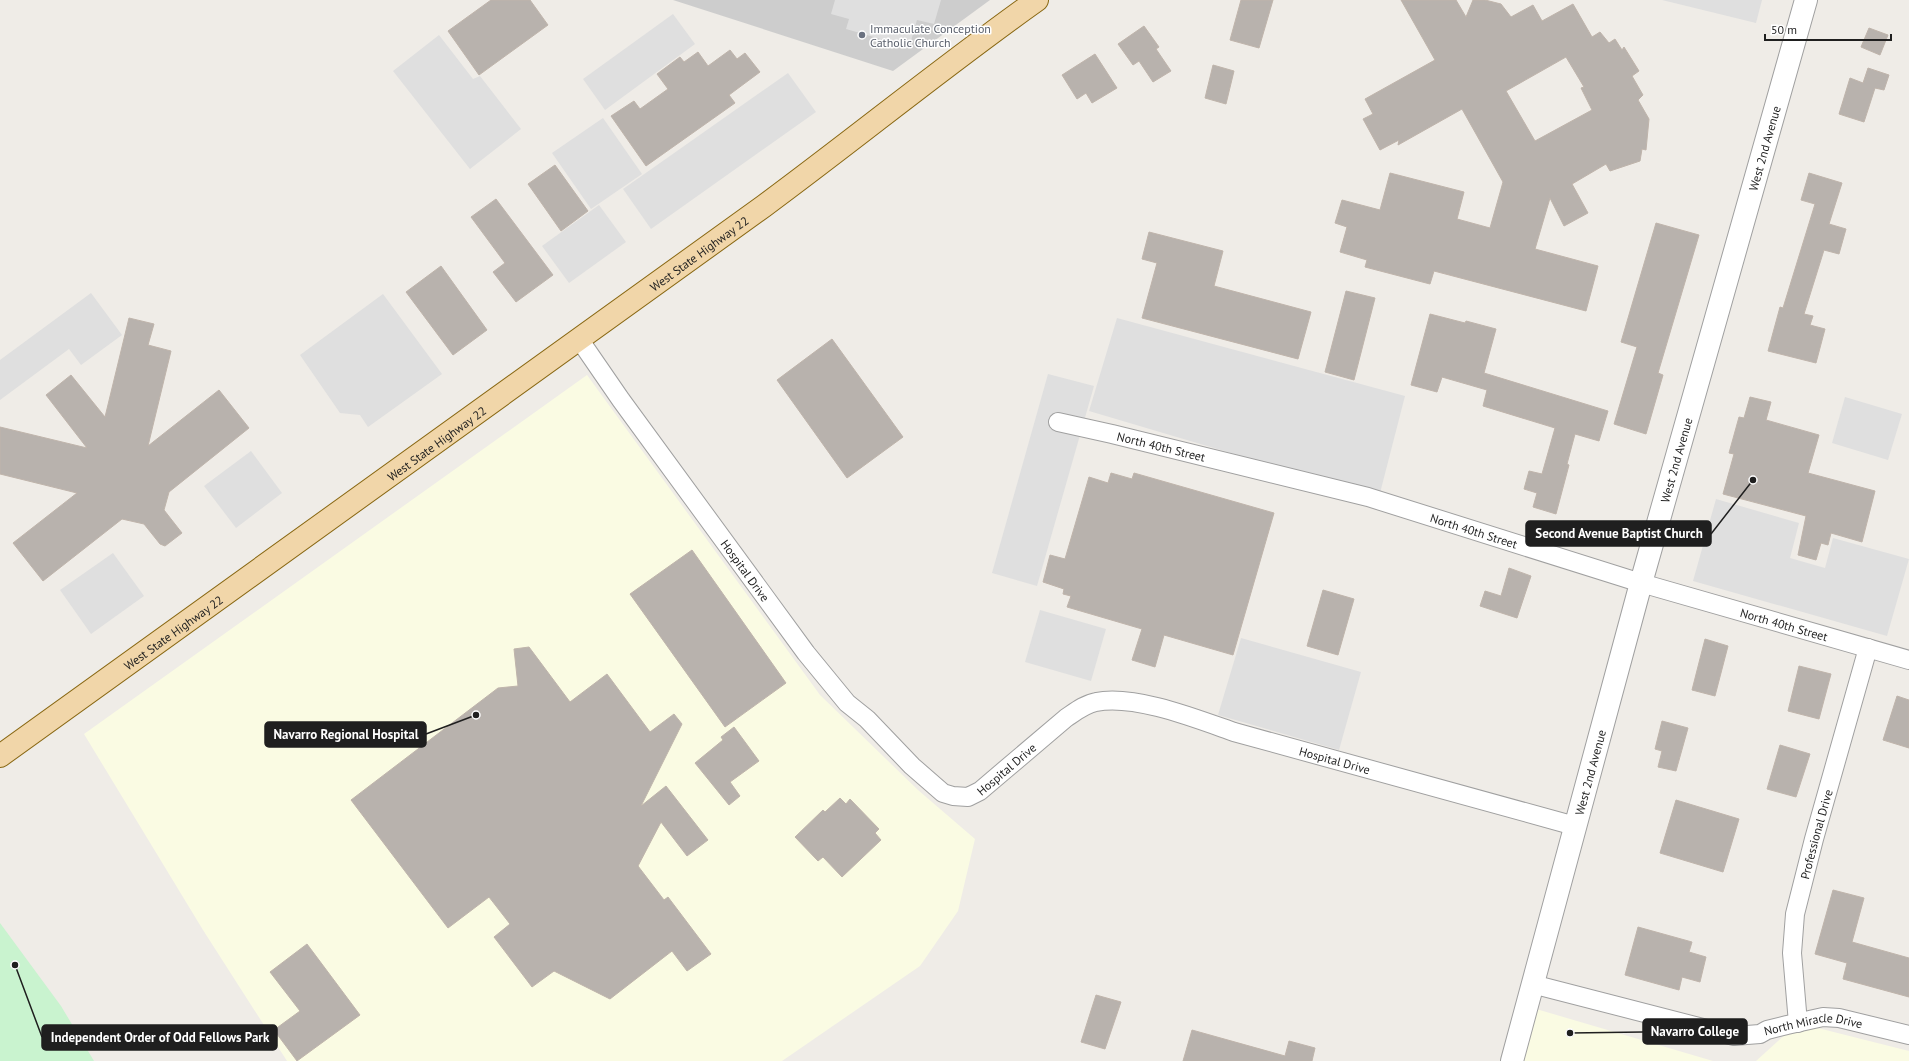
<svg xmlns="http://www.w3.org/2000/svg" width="1909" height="1061" viewBox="0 0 1909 1061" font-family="'PT Sans',sans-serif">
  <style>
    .education { fill: #fafbe3 }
    .religious { fill: #cdcdcd }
    .park { fill: #c9f3cf }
    .parking { fill: #dfdfdf }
    .building { fill: #b8b2ad; stroke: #bfb4ab; fill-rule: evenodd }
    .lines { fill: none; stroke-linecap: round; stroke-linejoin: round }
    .minor-casing { stroke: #a0a0a0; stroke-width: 20 }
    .tertiary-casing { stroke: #a0a0a0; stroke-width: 24 }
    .primary-casing { stroke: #886712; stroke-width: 24 }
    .minor { stroke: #fff; stroke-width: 18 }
    .tertiary { stroke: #fff; stroke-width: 22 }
    .primary { stroke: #f1d6a9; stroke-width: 22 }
    .worship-dot { fill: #6b7280; stroke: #fff; stroke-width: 1.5 }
    .labels { text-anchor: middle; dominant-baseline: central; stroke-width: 3; stroke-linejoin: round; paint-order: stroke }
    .worship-label { font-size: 12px; fill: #5b616d; stroke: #fff; text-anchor: start }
    .street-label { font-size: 12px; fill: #1f1f1f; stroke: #fff }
    .leader { fill: none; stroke: #1f1f1f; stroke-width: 1.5 }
    .callout-dot { fill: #1f1f1f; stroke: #fff; stroke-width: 1.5 }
    .callout { fill: #1f1f1f; stroke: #1f1f1f; stroke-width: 1.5 }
    .callout-label { font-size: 13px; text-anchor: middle; font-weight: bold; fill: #fff }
  </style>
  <rect width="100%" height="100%" fill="#efece7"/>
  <!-- education -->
  <g class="education">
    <path d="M 587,375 L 820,695 L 918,790 L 975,839 L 958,911 L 920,966 L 782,1061 L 287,1061 L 203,930 L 84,734 Z"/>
    <path d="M 1526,1006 L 1713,1061 L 1513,1061 Z"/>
    <path d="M 1798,1023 L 1909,1051 L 1909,1061 L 1756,1061 Z"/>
  </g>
  <!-- religious -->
  <path class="religious" d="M 673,0 L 990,0 L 893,71 Z"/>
  <!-- park -->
  <path class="park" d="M 0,923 L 61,1006 L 94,1061 L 0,1061 Z"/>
  <!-- parking -->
  <g class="parking">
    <path d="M 835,0 L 941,0 L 934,24 L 917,20 L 911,41 L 905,46 L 846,29 L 849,19 L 831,14 Z"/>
    <path d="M 1662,0 L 1762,0 L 1756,23 Z"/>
    <path d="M 673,14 L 695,44 L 605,110 L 583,79 Z"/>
    <path d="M 439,35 L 473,79 L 480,76 L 521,129 L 470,169 L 393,71 Z"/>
    <path d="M 788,73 L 816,112 L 651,229 L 623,189 Z"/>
    <path d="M 603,118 L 642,174 L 591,209 L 552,153 Z"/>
    <path d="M 599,205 L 626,242 L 569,283 L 542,246 Z"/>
    <path d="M 91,293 L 122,335 L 81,365 L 69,349 L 0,400 L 0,360 Z"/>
    <path d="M 383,294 L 442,374 L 368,427 L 360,415 L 340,413 L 300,355 Z"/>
    <path d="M 1117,318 L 1405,396 L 1379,497 L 1089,411 Z"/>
    <path d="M 1048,374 L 1094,386 L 1037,586 L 992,573 Z"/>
    <path d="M 1845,397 L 1902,414 L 1888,460 L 1832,443 Z"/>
    <path d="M 251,451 L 282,493 L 236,528 L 204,486 Z"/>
    <path d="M 1716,499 L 1799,523 L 1790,558 L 1825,568 L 1833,538 L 1909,559 L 1887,636 L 1693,581 Z"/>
    <path d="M 113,553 L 144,596 L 91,634 L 60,590 Z"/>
    <path d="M 1040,610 L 1106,629 L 1091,681 L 1025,662 Z"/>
    <path d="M 1241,638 L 1361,672 L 1339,750 L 1218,715 Z"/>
  </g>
  <!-- building -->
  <g class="building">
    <path d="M 491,0 L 530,0 L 548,25 L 479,75 L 448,31 Z"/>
    <path d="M 1241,0 L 1273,0 L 1259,48 L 1230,40 Z"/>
    <path d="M 1401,0 L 1456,0 L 1466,17 L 1473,0 L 1485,0 L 1501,4 L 1511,17 L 1533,5 L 1542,21 L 1573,4 L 1592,37 L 1600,32 L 1609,43 L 1615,39 L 1622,50 L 1624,47 L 1639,71 L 1632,76 L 1643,95 L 1638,100 L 1649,119 L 1646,150 L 1642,149 L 1640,161 L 1610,171 L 1606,164 L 1572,184 L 1588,213 L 1564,226 L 1550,198 L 1535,249 L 1598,266 L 1586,311 L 1434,271 L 1430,284 L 1365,267 L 1367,260 L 1340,252 L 1347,227 L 1335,223 L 1342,200 L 1380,210 L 1390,173 L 1464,192 L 1457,219 L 1490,228 L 1503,182 L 1462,109 L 1398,145 L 1399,140 L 1380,150 L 1363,119 L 1373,114 L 1365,99 L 1435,60 ZM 1566,57 L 1584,87 L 1581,88 L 1592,110 L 1535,141 L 1506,91 Z"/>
    <path d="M 1144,26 L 1159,47 L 1156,49 L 1171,71 L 1153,82 L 1139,61 L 1133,65 L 1118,44 Z"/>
    <path d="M 1869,28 L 1888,35 L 1880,55 L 1861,47 Z"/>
    <path d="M 730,50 L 737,59 L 745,53 L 760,72 L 729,95 L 735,103 L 646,166 L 611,116 L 634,101 L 640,109 L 668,89 L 657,74 L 680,57 L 684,62 L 698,52 L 708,66 Z"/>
    <path d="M 1095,54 L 1117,88 L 1092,103 L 1086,93 L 1077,99 L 1062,75 Z"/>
    <path d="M 1213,65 L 1234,71 L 1226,104 L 1205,98 Z"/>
    <path d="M 1868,68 L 1889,75 L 1884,90 L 1875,88 L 1864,122 L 1839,114 L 1850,78 L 1863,83 Z"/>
    <path d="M 555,165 L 588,211 L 561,231 L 528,184 Z"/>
    <path d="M 1809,173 L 1842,183 L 1829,224 L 1846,229 L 1839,254 L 1824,250 L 1804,314 L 1813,316 L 1810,325 L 1825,329 L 1816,363 L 1768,351 L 1780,307 L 1783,308 L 1815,204 L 1801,200 Z"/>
    <path d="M 496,199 L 553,275 L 516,302 L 493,272 L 505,263 L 471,217 Z"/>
    <path d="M 1656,223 L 1699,235 L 1658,373 L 1663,375 L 1646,434 L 1614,424 L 1637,347 L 1621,342 Z"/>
    <path d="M 1149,232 L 1223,251 L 1214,286 L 1311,312 L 1298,359 L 1142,318 L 1157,263 L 1142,259 Z"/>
    <path d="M 441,266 L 487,330 L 453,355 L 406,292 Z"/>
    <path d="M 1346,291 L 1375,298 L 1354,380 L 1325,372 Z"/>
    <path d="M 1430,314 L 1465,323 L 1466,321 L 1496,329 L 1484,373 L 1608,411 L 1599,441 L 1575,434 L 1567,464 L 1569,465 L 1556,514 L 1533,507 L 1537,493 L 1524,489 L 1529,471 L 1542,474 L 1555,428 L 1483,406 L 1487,390 L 1442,377 L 1437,392 L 1411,385 Z"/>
    <path d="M 129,318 L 154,324 L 148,345 L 171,351 L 148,446 L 219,390 L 249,428 L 169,492 L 164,510 L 182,533 L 165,546 L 160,544 L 144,524 L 122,519 L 43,581 L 13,543 L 77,493 L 0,474 L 0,427 L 87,448 L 46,395 L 71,375 L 105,417 Z"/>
    <path d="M 832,339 L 903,437 L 847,478 L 777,380 Z"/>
    <path d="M 1750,397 L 1771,402 L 1766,420 L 1819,435 L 1808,473 L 1875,491 L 1862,542 L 1831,533 L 1828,545 L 1821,543 L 1816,560 L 1798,555 L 1806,516 L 1723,494 L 1734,454 L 1729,453 L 1739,417 L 1744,418 Z"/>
    <path d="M 1111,473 L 1132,479 L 1134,473 L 1274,513 L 1233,655 L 1164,635 L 1155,667 L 1132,660 L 1142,629 L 1067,607 L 1071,596 L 1063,594 L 1064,589 L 1043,582 L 1050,555 L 1065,559 L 1089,477 L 1108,483 Z"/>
    <path d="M 692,550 L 786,683 L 725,727 L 630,594 Z"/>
    <path d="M 1509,568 L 1531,576 L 1517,618 L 1480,606 L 1485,591 L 1501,596 Z"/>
    <path d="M 1323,590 L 1354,599 L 1338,655 L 1307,646 Z"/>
    <path d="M 1705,639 L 1728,646 L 1715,696 L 1692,690 Z"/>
    <path d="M 529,647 L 570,702 L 607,674 L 650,732 L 674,714 L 682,724 L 641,806 L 666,786 L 708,840 L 687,856 L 661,822 L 638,866 L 664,900 L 668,897 L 711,954 L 687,971 L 672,951 L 610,999 L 554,971 L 532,987 L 494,937 L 510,924 L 489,897 L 448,928 L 351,800 L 498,688 L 518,686 L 514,649 Z"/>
    <path d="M 1799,666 L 1831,674 L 1819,719 L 1788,711 Z"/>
    <path d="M 1897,696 L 1909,700 L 1909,748 L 1883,740 Z"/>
    <path d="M 1662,721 L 1688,728 L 1676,771 L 1658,767 L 1662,751 L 1655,749 Z"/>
    <path d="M 734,727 L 759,761 L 730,782 L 740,796 L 729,805 L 695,763 L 723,740 L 721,737 Z"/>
    <path d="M 1780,745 L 1810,754 L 1796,797 L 1767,789 Z"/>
    <path d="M 840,798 L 846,804 L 850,799 L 879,829 L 875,833 L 881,840 L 842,877 L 823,857 L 818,861 L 795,837 L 823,810 L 825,812 Z"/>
    <path d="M 1676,800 L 1739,819 L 1723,872 L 1660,853 Z"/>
    <path d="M 1833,890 L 1864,898 L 1852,942 L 1909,958 L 1909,997 L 1843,979 L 1847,963 L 1815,954 Z"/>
    <path d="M 1638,927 L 1692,942 L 1689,952 L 1706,957 L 1700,982 L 1682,977 L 1679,990 L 1625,975 Z"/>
    <path d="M 307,944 L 360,1015 L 297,1061 L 274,1030 L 300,1011 L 270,972 Z"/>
    <path d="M 1096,995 L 1121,1002 L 1105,1049 L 1081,1042 Z"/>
    <path d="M 1192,1030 L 1285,1056 L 1289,1041 L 1315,1048 L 1312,1061 L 1183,1061 Z"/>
  </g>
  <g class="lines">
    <!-- minor casing -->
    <g class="minor-casing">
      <g id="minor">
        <path id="s1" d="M 579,339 L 621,400 L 806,653 L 847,703 L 867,719 L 912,766 L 943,793 L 953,796 L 968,797 L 980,791 L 1066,718 C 1075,712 1085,704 1096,702 C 1134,694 1197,719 1234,732 L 1575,826"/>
        <path id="s2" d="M 1058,422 L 1112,434 L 1368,497 L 1641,583 L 1909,660"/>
        <path id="s3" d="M 1532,984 L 1734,1036 L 1760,1034 L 1767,1030 L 1787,1025 L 1823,1017 L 1839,1018 L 1909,1035"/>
        <path id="s4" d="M 1798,1023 L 1792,953 L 1795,914 L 1814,839 L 1868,648"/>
      </g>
    </g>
    <!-- tertiary casing -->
    <g class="tertiary-casing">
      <g id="tertiary">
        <path id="s5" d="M 1512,1061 L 1641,583 L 1806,0"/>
      </g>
    </g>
    <!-- primary casing -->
    <g class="primary-casing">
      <g id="primary">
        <path id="s6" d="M 0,756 C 255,574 510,391 764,206 C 856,138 944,66 1037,0"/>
      </g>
    </g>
    <!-- minor -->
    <use href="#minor" class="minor"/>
    <!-- tertiary -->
    <use href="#tertiary" class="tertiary"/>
    <!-- primary -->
    <use href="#primary" class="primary"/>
  </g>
  <!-- markers -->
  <circle class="worship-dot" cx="862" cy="35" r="4"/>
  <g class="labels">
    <!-- worship labels -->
    <g class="worship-label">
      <text x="870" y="28">Immaculate Conception<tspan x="870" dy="14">Catholic Church</tspan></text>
    </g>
    <!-- street labels -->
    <g class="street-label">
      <text stroke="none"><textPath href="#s5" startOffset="947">West 2nd Avenue</textPath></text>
      <text stroke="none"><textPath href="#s6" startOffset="861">West State Highway 22</textPath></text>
      <text stroke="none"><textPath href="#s6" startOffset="537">West State Highway 22</textPath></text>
      <text stroke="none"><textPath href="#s2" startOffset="106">North 40th Street</textPath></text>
      <text stroke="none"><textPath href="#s5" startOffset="623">West 2nd Avenue</textPath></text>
      <text stroke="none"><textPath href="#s2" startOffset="430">North 40th Street</textPath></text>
      <text stroke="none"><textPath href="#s1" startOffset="285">Hospital Drive</textPath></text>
      <text stroke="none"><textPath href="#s2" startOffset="754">North 40th Street</textPath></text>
      <text stroke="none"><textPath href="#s6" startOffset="213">West State Highway 22</textPath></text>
      <text stroke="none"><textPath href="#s1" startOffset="1017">Hospital Drive</textPath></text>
      <text stroke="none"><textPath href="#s1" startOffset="657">Hospital Drive</textPath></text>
      <text stroke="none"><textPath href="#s5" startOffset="299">West 2nd Avenue</textPath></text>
      <text stroke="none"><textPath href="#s4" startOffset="192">Professional Drive</textPath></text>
      <text stroke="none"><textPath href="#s3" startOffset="290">North Miracle Drive</textPath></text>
    </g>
  </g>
  <!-- callouts -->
  <path class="leader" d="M1753 480L1711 534M476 715L426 734M1570 1033L1643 1032M15 965L42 1037"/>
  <g class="callout-dot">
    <circle cx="1753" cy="480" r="4"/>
    <circle cx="476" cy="715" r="4"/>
    <circle cx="1570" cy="1033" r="4"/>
    <circle cx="15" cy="965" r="4"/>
  </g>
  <g class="callout">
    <rect x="1526" y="521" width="185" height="25" rx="4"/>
    <rect x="265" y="722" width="161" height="25" rx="4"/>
    <rect x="1643" y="1019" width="104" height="25" rx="4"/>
    <rect x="42" y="1025" width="235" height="25" rx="4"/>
  </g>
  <g class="callout-label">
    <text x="1619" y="538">Second Avenue Baptist Church</text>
    <text x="346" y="739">Navarro Regional Hospital</text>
    <text x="1695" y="1036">Navarro College</text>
    <text x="160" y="1042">Independent Order of Odd Fellows Park</text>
  </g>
  <!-- scale -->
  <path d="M1765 34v6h126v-6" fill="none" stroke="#1f1f1f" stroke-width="2"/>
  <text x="1771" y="34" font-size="12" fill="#1f1f1f" stroke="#ffffff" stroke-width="3" paint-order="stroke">50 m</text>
</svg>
